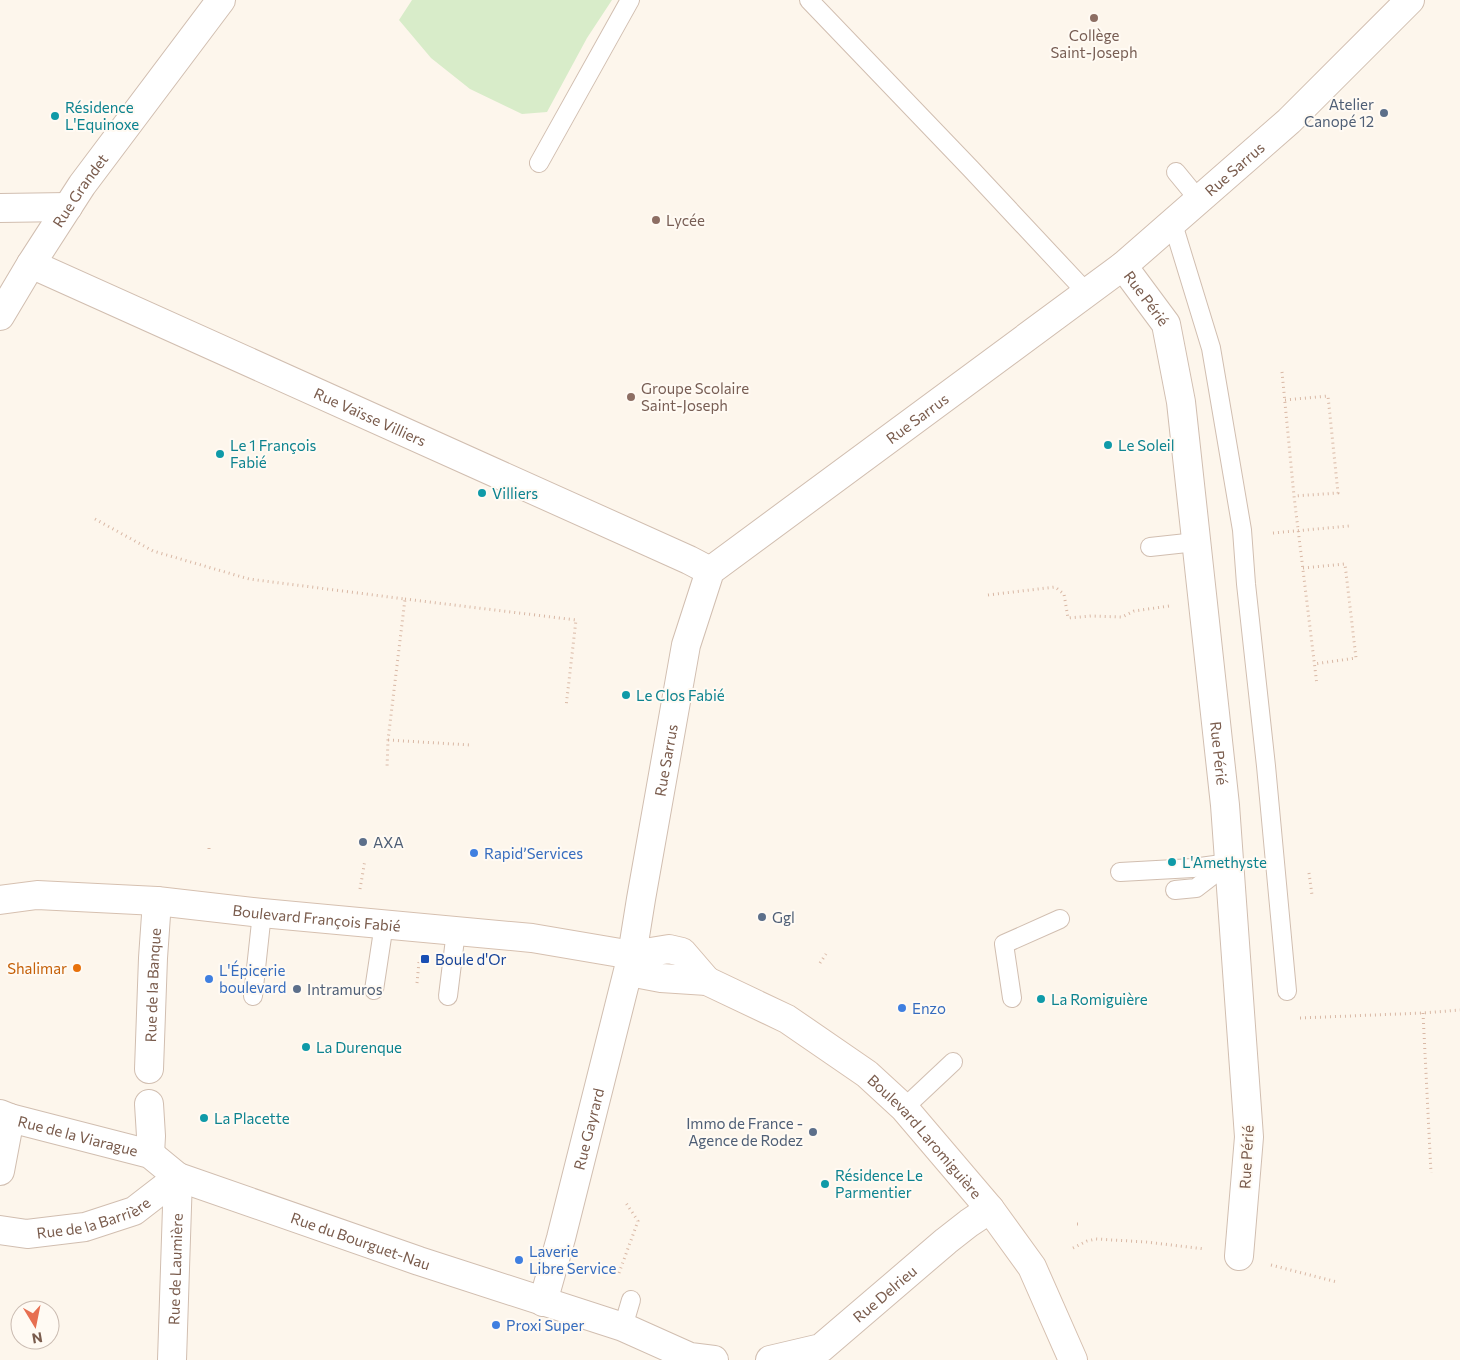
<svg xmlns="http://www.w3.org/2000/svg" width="1460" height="1360" viewBox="0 0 1460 1360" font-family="Commissioner,sans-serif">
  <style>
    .green { fill: #d8ecc9 }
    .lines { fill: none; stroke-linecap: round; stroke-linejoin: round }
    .lane-casing { stroke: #d1beb0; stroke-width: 20 }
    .street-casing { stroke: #d1beb0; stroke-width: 30 }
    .secondary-casing { stroke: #d6c0b0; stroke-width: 30 }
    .path { stroke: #d9b8a5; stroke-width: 3; stroke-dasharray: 1 4; stroke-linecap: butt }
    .lane { stroke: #fff; stroke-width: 18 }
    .street { stroke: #fff; stroke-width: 28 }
    .secondary { stroke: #fff; stroke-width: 28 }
    .education-dot { fill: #8d6e63; stroke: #fffaf3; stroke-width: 2 }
    .service-dot { fill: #5c6f8a; stroke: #fffaf3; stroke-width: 2 }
    .culture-dot { fill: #0f9aa8; stroke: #fffaf3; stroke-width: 2 }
    .shop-dot { fill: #3f7fe0; stroke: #fffaf3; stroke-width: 2 }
    .transit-dot { fill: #1a4fb4; stroke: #fffaf3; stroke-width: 2 }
    .food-dot { fill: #e8710a; stroke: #fffaf3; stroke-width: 2 }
    .labels { text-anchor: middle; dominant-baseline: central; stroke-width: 4; stroke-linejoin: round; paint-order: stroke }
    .education-label { font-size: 15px; fill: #785e54; stroke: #fffaf3; text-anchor: start }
    .service-label { font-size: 15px; fill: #4e5e75; stroke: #fffaf3; text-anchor: start }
    .culture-label { font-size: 15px; fill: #0d838f; stroke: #fffaf3; text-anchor: start }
    .street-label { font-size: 15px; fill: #7a5c4d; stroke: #fffaf3 }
    .shop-label { font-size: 15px; fill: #366cbe; stroke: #fffaf3; text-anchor: start }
    .transit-label { font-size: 15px; fill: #164399; stroke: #fffaf3; text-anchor: start }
    .food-label { font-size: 15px; fill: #c56008; stroke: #fffaf3; text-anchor: end }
  </style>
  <rect width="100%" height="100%" fill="#fdf6ec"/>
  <!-- green -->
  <path class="green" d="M 412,0 L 612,0 L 587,38 L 547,112 L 522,114 L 470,89 L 431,58 L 399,20 Z"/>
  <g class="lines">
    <!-- lane casing -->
    <g class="lane-casing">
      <g id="lane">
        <path d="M 809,0 L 971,169 L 1087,293"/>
        <path d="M 539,163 L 630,0"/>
        <path d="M 1176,172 L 1199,200"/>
        <path d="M 1173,224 L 1211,348 L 1242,530 L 1246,584 L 1266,766 L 1287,991"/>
        <path d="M 1150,547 L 1196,542"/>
        <path d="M 1120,872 L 1193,868 L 1229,863"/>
        <path d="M 1175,890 L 1196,888 L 1226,865"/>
        <path d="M 374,990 L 384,924"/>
        <path d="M 253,996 L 262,913"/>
        <path d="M 448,996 L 456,931"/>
        <path d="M 1012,998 L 1004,944 L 1060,919"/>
        <path d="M 904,1108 L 953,1062"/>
        <path d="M 623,1327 L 631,1300"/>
      </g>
    </g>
    <!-- street casing -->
    <g class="street-casing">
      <g id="street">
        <path d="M 0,208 L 68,207"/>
        <path id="s1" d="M 31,264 L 689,560 L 710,571"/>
        <path id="s2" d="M 1123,266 L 1166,324 L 1181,402 L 1225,805 L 1249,1137 L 1239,1256"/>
        <path id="s3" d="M 0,316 L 31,264 L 82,185 L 221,0"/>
        <path id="s4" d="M 149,1069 L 153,958 L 157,901"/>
        <path d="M 149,1104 L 151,1136 L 150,1154"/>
        <path id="s5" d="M 0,1114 L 10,1118 L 150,1154 L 178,1177 L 419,1261 L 623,1327 L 690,1357 L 714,1360"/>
        <path d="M 0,1171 L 10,1118"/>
        <path id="s6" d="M 0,1230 L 27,1234 L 85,1227 L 134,1211 L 178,1177"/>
        <path id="s7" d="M 543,1302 L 561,1238 L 632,955 L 641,899 L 686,645 L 710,571 L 1123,266 L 1289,121 L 1410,0"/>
        <path id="s8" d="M 172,1360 L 178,1177"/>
        <path id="s9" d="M 770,1360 L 821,1348 L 946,1241 L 969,1223 L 990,1209"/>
      </g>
    </g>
    <!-- secondary casing -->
    <g class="secondary-casing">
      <g id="secondary">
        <path id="s10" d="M 0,900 L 37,895 L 157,901 L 262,913 L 532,938 L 632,955 L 669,949 L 682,952 L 707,981"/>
        <path id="s11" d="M 632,955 L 640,974 L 661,978 L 707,981 L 787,1019 L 867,1074 L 904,1108 L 990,1209 L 1032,1267 L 1073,1360"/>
      </g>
    </g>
    <!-- path -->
    <g class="path">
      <path d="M 1282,372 L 1294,496 L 1317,685"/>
      <path d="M 1285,400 L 1328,396 L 1338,493 L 1294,496"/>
      <path d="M 95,519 L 153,551 L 249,579 L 405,599 L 388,740 L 387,768"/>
      <path d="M 1273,533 L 1349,526"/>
      <path d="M 1303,568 L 1345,564 L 1356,658 L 1314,664"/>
      <path d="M 988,595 L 1055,587 L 1064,594 L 1068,618 L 1091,616 L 1122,617 L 1134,611 L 1169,606"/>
      <path d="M 405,599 L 576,620 L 566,707"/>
      <path d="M 388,740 L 470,745"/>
      <path d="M 209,849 L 209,848"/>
      <path d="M 1309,873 L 1312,895"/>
      <path d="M 360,889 L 365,860"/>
      <path d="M 820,963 L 826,954"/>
      <path d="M 417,983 L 419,962"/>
      <path d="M 1423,1013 L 1431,1173"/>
      <path d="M 1300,1018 L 1423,1013 L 1460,1010"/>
      <path d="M 1077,1224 L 1079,1224"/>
      <path d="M 1073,1248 L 1087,1241 L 1096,1239 L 1146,1242 L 1205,1249"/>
      <path d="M 1271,1265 L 1337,1282"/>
      <path d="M 619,1273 L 638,1221 L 626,1203"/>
    </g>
    <!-- lane -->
    <use href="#lane" class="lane"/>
    <!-- street -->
    <use href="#street" class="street"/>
    <!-- secondary -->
    <use href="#secondary" class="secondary"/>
  </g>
  <!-- markers -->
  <g class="education-dot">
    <circle cx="1094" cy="18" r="5"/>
    <circle cx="656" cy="220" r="5"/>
    <circle cx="631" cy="397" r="5"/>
  </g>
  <g class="service-dot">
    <circle cx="1384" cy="113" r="5"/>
    <circle cx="363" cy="842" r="5"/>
    <circle cx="762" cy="917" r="5"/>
    <circle cx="297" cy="989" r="5"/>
    <circle cx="813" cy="1132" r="5"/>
  </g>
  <g class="culture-dot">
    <circle cx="55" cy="116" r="5"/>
    <circle cx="1108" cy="445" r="5"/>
    <circle cx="220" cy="454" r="5"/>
    <circle cx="482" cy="493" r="5"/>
    <circle cx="626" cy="695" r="5"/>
    <circle cx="1172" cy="862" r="5"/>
    <circle cx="1041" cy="999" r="5"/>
    <circle cx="306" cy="1047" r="5"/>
    <circle cx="204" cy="1118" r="5"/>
    <circle cx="825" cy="1184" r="5"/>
  </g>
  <g class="shop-dot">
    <circle cx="474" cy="853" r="5"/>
    <circle cx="209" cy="979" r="5"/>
    <circle cx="902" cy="1008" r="5"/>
    <circle cx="519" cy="1260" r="5"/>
    <circle cx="496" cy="1325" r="5"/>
  </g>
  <rect class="transit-dot" x="420" y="954" width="10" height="10" rx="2.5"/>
  <circle class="food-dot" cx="77" cy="968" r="5"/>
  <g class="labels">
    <!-- education labels -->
    <g class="education-label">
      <text x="1094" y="35" text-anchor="middle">Collège<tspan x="1094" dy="17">Saint-Joseph</tspan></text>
      <text x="666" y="220">Lycée</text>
      <text x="641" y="388">Groupe Scolaire<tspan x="641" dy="17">Saint-Joseph</tspan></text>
    </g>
    <!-- service labels -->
    <g class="service-label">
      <text x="1374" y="104" text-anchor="end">Atelier<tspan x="1374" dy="17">Canopé 12</tspan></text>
      <text x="373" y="842">AXA</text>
      <text x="772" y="917">Ggl</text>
      <text x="307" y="989">Intramuros</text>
      <text x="803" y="1123" text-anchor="end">Immo de France -<tspan x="803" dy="17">Agence de Rodez</tspan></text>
    </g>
    <!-- culture labels -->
    <g class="culture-label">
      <text x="65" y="107">Résidence<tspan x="65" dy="17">L'Equinoxe</tspan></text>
      <text x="230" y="445">Le 1 François<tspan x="230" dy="17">Fabié</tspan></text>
      <text x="1118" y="445">Le Soleil</text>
      <text x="492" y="493">Villiers</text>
      <text x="636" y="695">Le Clos Fabié</text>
      <text x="1182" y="862">L'Amethyste</text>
      <text x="1051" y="999">La Romiguière</text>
      <text x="316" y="1047">La Durenque</text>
      <text x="214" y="1118">La Placette</text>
      <text x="835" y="1175">Résidence Le<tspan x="835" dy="17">Parmentier</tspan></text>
    </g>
    <!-- street labels -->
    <g class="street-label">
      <text stroke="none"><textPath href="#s7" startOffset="1412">Rue Sarrus</textPath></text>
      <text stroke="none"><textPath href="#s3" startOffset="149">Rue Grandet</textPath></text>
      <text stroke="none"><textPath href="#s2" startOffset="40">Rue Périé</textPath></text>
      <text stroke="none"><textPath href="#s1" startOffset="372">Rue Vaïsse Villiers</textPath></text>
      <text stroke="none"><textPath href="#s7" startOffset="1008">Rue Sarrus</textPath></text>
      <text stroke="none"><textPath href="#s2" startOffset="505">Rue Périé</textPath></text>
      <text stroke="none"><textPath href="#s7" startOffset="556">Rue Sarrus</textPath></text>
      <text stroke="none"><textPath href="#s10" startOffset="318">Boulevard François Fabié</textPath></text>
      <text stroke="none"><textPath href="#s4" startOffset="84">Rue de la Banque</textPath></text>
      <text stroke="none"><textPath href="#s7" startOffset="179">Rue Gayrard</textPath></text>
      <text stroke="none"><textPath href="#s5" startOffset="81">Rue de la Viarague</textPath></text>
      <text stroke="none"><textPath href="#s11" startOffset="359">Boulevard Laromiguière</textPath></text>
      <text transform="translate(1246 1157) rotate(-87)">Rue Périé</text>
      <text stroke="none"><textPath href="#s6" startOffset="96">Rue de la Barrière</textPath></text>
      <text stroke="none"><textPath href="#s5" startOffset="385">Rue du Bourguet-Nau</textPath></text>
      <text stroke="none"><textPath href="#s8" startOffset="91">Rue de Laumière</textPath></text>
      <text stroke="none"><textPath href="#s9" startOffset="136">Rue Delrieu</textPath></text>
    </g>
    <!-- shop labels -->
    <g class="shop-label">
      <text x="484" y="853">Rapid’Services</text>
      <text x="219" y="970">L'Épicerie<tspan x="219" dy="17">boulevard</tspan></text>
      <text x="912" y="1008">Enzo</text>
      <text x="529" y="1251">Laverie<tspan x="529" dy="17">Libre Service</tspan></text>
      <text x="506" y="1325">Proxi Super</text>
    </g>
    <!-- transit labels -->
    <g class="transit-label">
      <text x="435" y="959">Boule d'Or</text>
    </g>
    <!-- food labels -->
    <g class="food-label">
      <text x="67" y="968">Shalimar</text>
    </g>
  </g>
  <!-- north arrow -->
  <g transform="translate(35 1325) rotate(170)"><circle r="24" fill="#fffaf3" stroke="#cabbb1"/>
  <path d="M0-4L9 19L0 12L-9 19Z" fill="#e76f51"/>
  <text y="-8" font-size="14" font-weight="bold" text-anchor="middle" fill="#7a5c4d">N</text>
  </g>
</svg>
